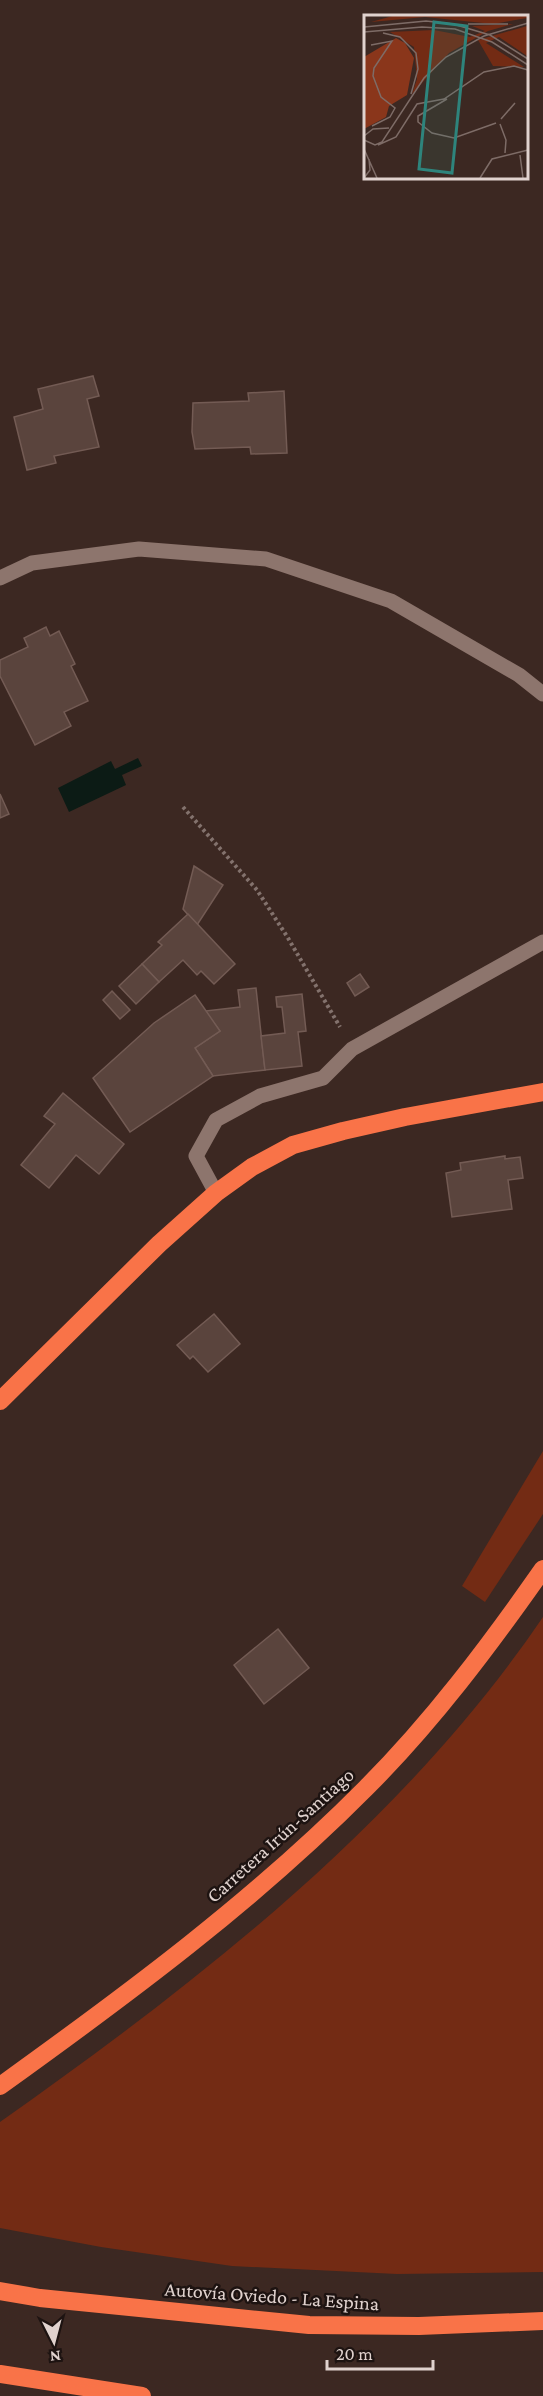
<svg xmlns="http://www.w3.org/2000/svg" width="543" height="2396" viewBox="0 0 543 2396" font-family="'Crimson Pro',serif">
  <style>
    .green { fill: #732b14 }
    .water { fill: #0c1b15 }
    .building { fill: #5a443d; stroke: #735b54; stroke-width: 1.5 }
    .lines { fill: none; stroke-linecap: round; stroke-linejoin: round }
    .path { stroke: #83726d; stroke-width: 4; stroke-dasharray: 3 3; stroke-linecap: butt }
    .minor { stroke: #8d756d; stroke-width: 15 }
    .highway { stroke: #f97348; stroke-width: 18 }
    .labels { text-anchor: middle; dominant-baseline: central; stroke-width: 5; stroke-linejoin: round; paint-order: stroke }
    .street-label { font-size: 20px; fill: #e0d2ce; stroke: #1d1311 }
    .inset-road { fill: none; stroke: #7e6c67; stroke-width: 1.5 }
    .view { fill: #2e847c; fill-opacity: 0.15; stroke: #2e847c; stroke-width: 3 }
    .inset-edge { fill: none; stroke: #e0d2ce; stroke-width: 3 }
  </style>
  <rect width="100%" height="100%" fill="#3c2822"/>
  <!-- green -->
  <g class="green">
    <path d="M 543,1451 L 543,1514 L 485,1602 L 462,1586 Z"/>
    <path d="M 543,1617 L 543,2272 L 397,2274 L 232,2266 L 101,2247 L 0,2228 L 0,2122 C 201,1980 403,1823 543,1617 Z"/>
  </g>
  <!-- water -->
  <path class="water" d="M 138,758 L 142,766 L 122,775 L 126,785 L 69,812 L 58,788 L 111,761 L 115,769 Z"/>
  <!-- building -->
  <g class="building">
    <path d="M 93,376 L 99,396 L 87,399 L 99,447 L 54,456 L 56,463 L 27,470 L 14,417 L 43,409 L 38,389 Z"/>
    <path d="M 284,391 L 287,453 L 251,454 L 250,447 L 195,449 L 192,432 L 193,403 L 249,401 L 248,393 Z"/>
    <path d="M 46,627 L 50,636 L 59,631 L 75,664 L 71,666 L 88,701 L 64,712 L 71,726 L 35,745 L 0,676 L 0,660 L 28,647 L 24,638 Z"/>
    <path d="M 0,794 L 9,814 L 0,818 Z"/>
    <path d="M 194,866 L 223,885 L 197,925 L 183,909 Z"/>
    <path d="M 188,914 L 235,964 L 214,984 L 201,971 L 197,975 L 183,960 L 159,982 L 142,964 L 162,945 L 158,942 Z"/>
    <path d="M 142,964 L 159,982 L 136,1004 L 119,986 Z"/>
    <path d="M 360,974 L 369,987 L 355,996 L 347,983 Z"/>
    <path d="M 256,988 L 265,1070 L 213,1076 L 195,1048 L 220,1031 L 205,1011 L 240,1007 L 238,990 Z"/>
    <path d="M 112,991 L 130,1010 L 120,1019 L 103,1000 Z"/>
    <path d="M 302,994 L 306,1031 L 298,1032 L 302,1066 L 265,1070 L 261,1036 L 285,1033 L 282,1007 L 277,1007 L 276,997 Z"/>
    <path d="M 195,995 L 220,1031 L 195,1048 L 213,1076 L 130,1132 L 93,1078 L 154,1023 Z"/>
    <path d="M 63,1093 L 124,1144 L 99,1174 L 76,1155 L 49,1188 L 21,1165 L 55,1124 L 44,1116 Z"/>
    <path d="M 505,1156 L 505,1159 L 520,1157 L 523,1178 L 508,1180 L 512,1209 L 452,1217 L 446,1173 L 461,1170 L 460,1163 Z"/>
    <path d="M 214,1314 L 240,1344 L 208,1372 L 193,1356 L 190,1359 L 177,1345 Z"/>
    <path d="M 278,1629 L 309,1668 L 264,1704 L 234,1665 Z"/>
  </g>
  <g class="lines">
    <!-- path -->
    <path class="path" d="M 183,807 L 257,890 L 288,938 L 340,1027"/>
    <!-- minor -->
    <g class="minor">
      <path d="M 0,578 L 32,563 L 139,549 L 266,559 L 391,601 L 519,675 L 543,694"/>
      <path d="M 216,1193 L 196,1156 L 216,1120 L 260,1096 L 323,1078 L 352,1049 L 543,942"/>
    </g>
    <!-- highway -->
    <g class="highway">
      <path d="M 0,1401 L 159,1244 L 216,1193 L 252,1167 L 293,1145 L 343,1131 L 405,1117 L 543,1092"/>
      <path d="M 0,2086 C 128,1994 255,1900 366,1788 C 432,1722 489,1646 543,1569"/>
      <path d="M 0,2291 L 40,2298 L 309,2325 L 419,2326 L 543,2321"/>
      <path d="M 0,2374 L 142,2396"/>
    </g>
  </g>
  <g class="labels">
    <!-- street labels -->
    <g class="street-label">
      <text transform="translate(280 1835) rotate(-42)">Carretera Irún-Santiago</text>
      <text transform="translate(272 2296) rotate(4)">Autovía Oviedo - La Espina</text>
    </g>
  </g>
  <!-- overview -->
  <g transform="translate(364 15)">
    <rect width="164" height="164" fill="#3c2822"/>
    <path d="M 32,0 L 164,0 L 163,3 L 129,9 L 61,2 L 7,7 ZM 149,9 L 124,16 L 85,38 L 48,79 L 53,64 L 50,32 L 26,17 L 70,15 L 106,22 L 121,16 L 108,11 ZM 163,11 L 163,41 L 135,22 L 122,28 L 160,52 L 129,51 L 114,25 Z" fill="#732b14"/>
    <path d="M 32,23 L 41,28 L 50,43 L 43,80 L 25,91 L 22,102 L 0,114 L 0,42 Z" fill="#8a361b"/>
    <path class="inset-road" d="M 104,9 L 144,9M 0,12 L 62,6 L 89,9 L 126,20 L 164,44M 0,17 L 58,12 L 91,14 L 128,27 L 164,50M 19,18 L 36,22 L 52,38 L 54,54 L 47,79M 7,30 L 28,26 L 10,53 L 9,61 L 17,82 L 31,93 L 26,102 L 8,111M 83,84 L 54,101 L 54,107 L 68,118 L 90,123 L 132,108M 137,104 L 151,88M 136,109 L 142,125 L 141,138M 0,121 L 9,114 L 25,113M 0,125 L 11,130 L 18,127 L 60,63 L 82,42 L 120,21 L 164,8M 14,130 L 32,122 L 53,89 L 80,84 L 120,57 L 150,51 L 164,55M 0,134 L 13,163M 156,140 L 159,163M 0,163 L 6,155 L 5,144M 116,163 L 128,144 L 164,135"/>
    <path class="view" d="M 70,7 L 103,11 L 88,158 L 55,154 Z"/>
    <rect width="164" height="164" class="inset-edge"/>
  </g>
  <!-- north arrow -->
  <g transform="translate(54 2342) rotate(174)" stroke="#1d1311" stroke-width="4.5" paint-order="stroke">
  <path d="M0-4.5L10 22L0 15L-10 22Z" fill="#e0d2ce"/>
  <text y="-9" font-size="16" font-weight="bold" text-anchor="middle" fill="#e0d2ce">N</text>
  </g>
  <!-- scale -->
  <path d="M327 2360v9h106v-9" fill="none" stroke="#e0d2ce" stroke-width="3"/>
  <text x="336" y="2360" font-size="18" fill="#e0d2ce" stroke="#1d1311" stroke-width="4.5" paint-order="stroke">20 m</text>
</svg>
